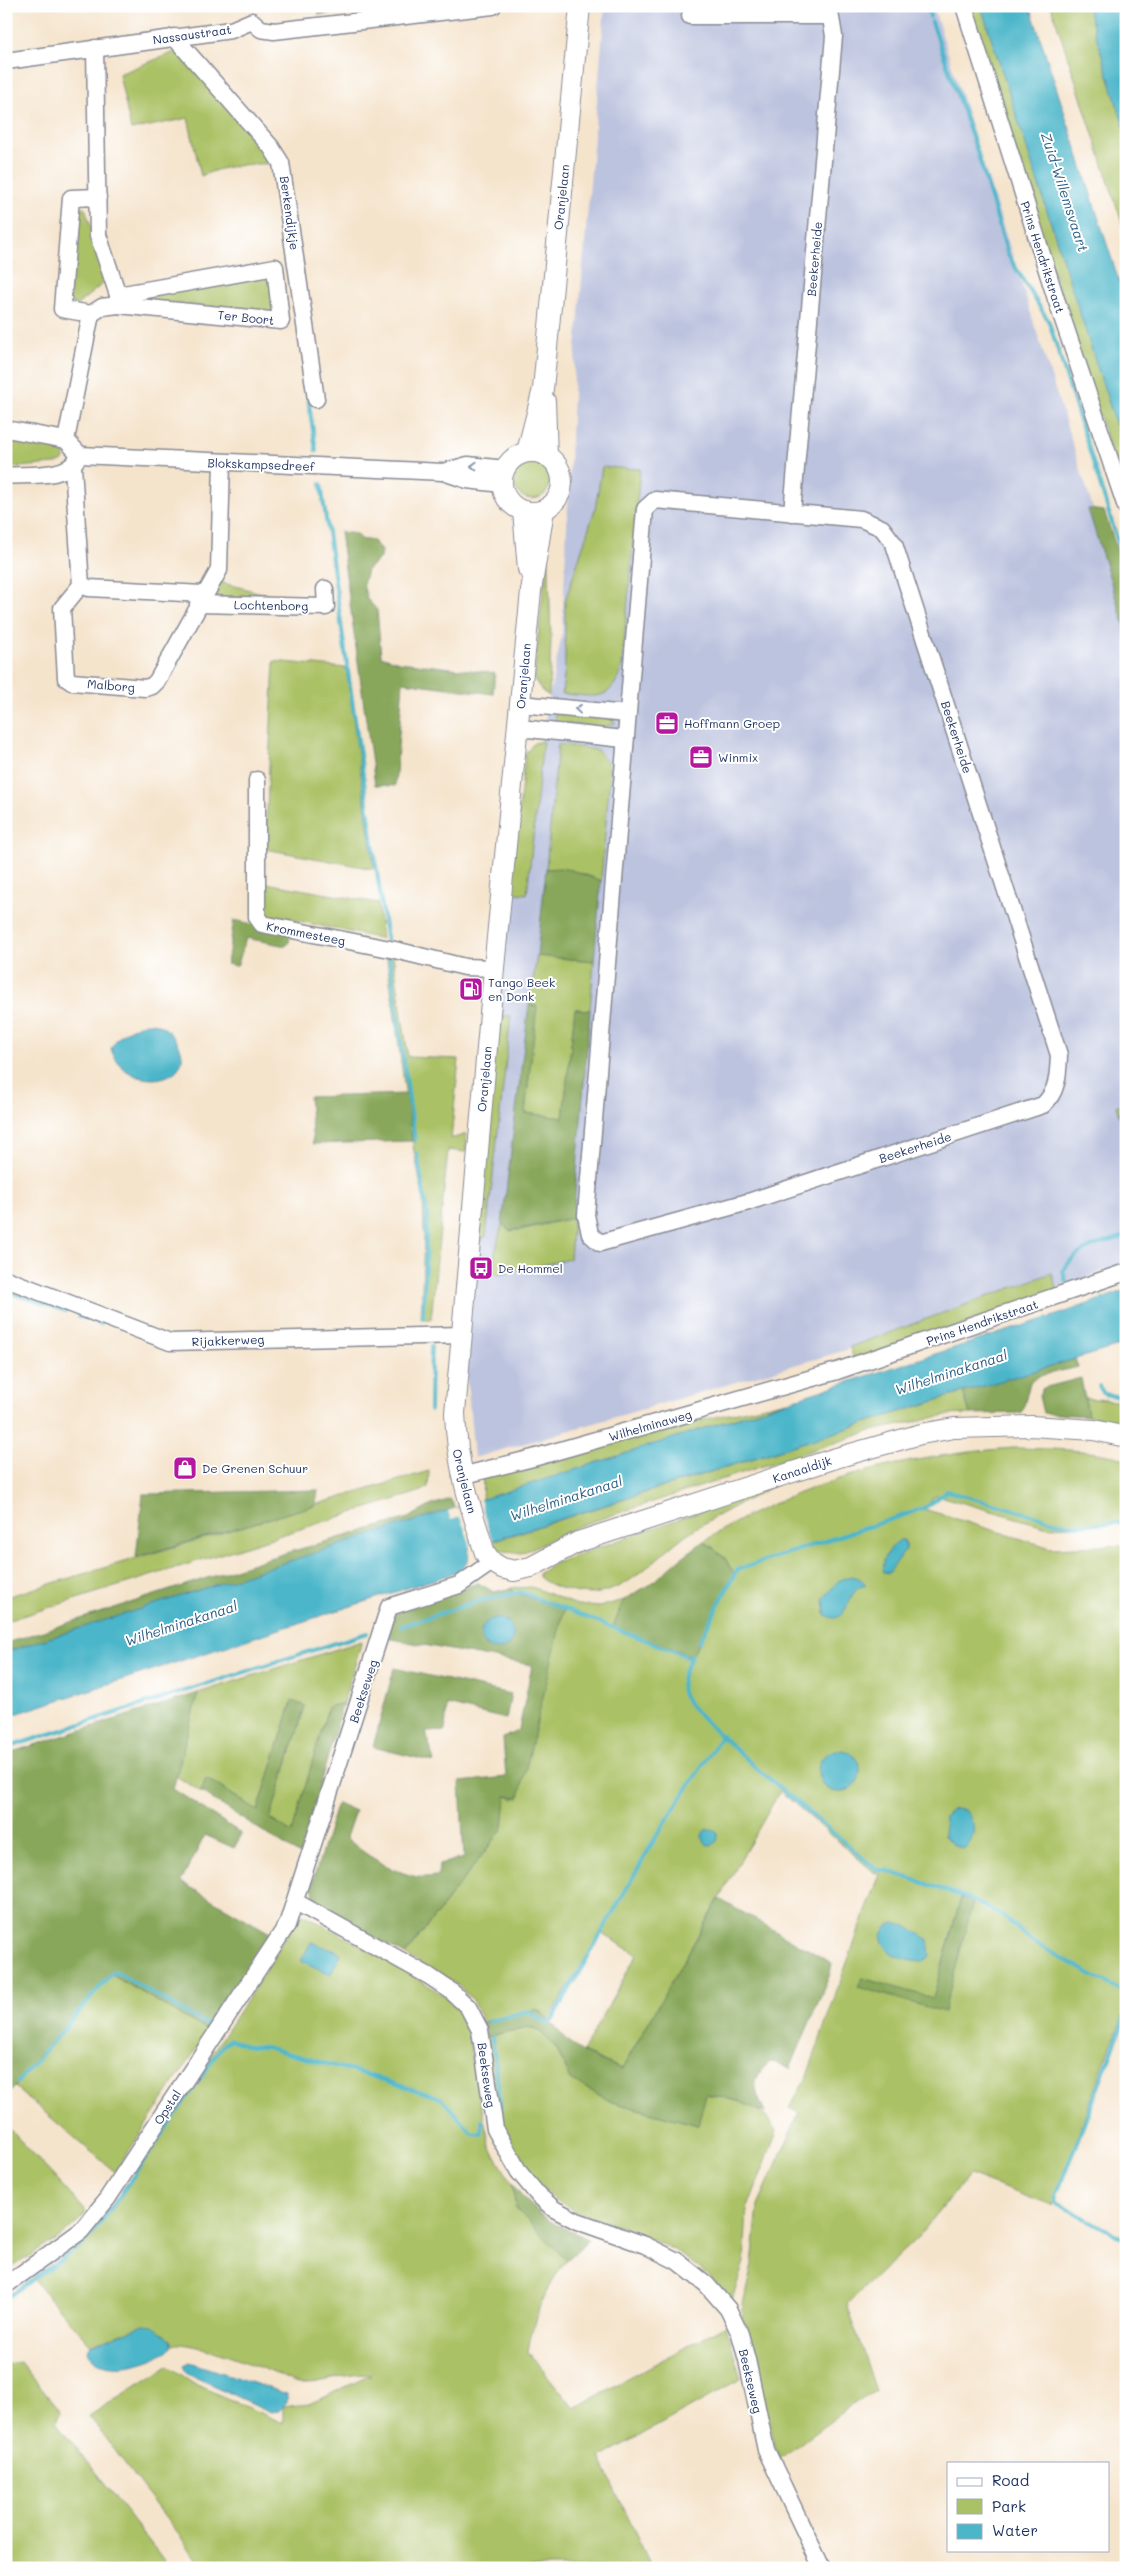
<svg xmlns="http://www.w3.org/2000/svg" width="1132" height="2574" viewBox="0 0 1132 2574" font-family="Mali,sans-serif">
  <style>
    .industrial { fill: #bcc3de }
    .green { fill: #abc165; stroke: #637862; fill-rule: evenodd }
    .forest { fill: #88a75a; stroke: #526b5c; fill-rule: evenodd }
    .water { fill: #4cb6c9; stroke: #347294 }
    .pier { fill: #f5e4cc }
    .lines { fill: none; stroke-linecap: round; stroke-linejoin: round }
    .stream { stroke: #4cb6c9; stroke-width: 4 }
    .minor-casing { stroke: #888a95; stroke-width: 19 }
    .major-casing { stroke: #888a95; stroke-width: 22 }
    .minor { stroke: #fff; stroke-width: 16 }
    .major { stroke: #fff; stroke-width: 20 }
    .oneway { stroke: #8d97ae }
    .labels { text-anchor: middle; dominant-baseline: central; stroke-width: 4; stroke-linejoin: round; paint-order: stroke }
    .street-label { font-size: 12px; fill: #1b2f5e; stroke: #fff }
    .poi-label { font-size: 12px; fill: #1b2f5e; stroke: #fff; text-anchor: start }
    .water-label { font-size: 14px; font-style: italic; fill: #2c5e83; stroke: #fff }
  </style>
  <rect width="100%" height="100%" fill="#fff"/>
  <filter id="ink" filterUnits="userSpaceOnUse"><feTurbulence type="fractalNoise" baseFrequency=".02" numOctaves="2"/><feDisplacementMap in="SourceGraphic" scale="10" xChannelSelector="R" yChannelSelector="G"/><feConvolveMatrix kernelMatrix="1 2 1 2 8 2 1 2 1" color-interpolation-filters="sRGB"/></filter>
  <filter id="wash" filterUnits="userSpaceOnUse"><feTurbulence type="fractalNoise" baseFrequency=".0096" numOctaves="4" result="noise"/><feDisplacementMap in="SourceGraphic" scale="20" xChannelSelector="R" yChannelSelector="G"/><feGaussianBlur stdDeviation="1.12" result="paint"/><feColorMatrix in="noise" values="0 0 0 0 0 0 0 0 0 0 0 0 0 0 0 0 0 1.4 0 .05"/><feComposite in="paint" operator="in"/></filter>
  <g filter="url(#wash)">
    <rect width="100%" height="100%" fill="#f5e4cc"/>
    <!-- industrial -->
    <path class="industrial" d="M 605,6 L 933,6 L 1126,612 L 1126,1262 L 1080,1280 L 1011,1302 L 474,1458 L 466,1368 L 507,909 L 562,633 L 574,372 Z"/>
    <!-- green -->
    <g class="green">
      <path d="M 968,6 L 981,6 L 1126,456 L 1126,499 Z"/>
      <path d="M 1051,6 L 1087,6 L 1126,134 L 1126,235 Z"/>
      <path d="M 177,51 L 271,157 L 272,164 C 248,163 222,166 201,176 L 188,118 L 131,130 L 119,74 Z"/>
      <path d="M 82,207 L 85,208 L 107,275 L 106,281 L 77,305 L 67,299 L 76,208 Z"/>
      <path d="M 269,272 L 277,314 L 132,299 Z"/>
      <path d="M 6,435 L 57,445 L 66,450 L 63,461 L 55,464 L 6,468 Z"/>
      <circle cx="532" cy="481" r="18"/>
      <path d="M 602,467 L 640,469 L 622,666 C 611,704 596,696 562,694 L 565,669 L 565,601 L 595,509 Z"/>
      <path d="M 548,543 L 551,638 L 549,696 L 542,691 L 534,679 Z"/>
      <path d="M 219,582 L 297,602 L 214,597 Z"/>
      <path d="M 274,661 L 346,668 L 374,869 L 265,849 Z"/>
      <path d="M 555,712 L 609,717 L 616,723 L 603,727 L 555,723 Z"/>
      <path d="M 543,741 L 527,894 L 510,892 L 525,754 L 534,743 Z"/>
      <path d="M 558,744 L 598,750 L 608,763 L 610,775 L 601,881 C 583,873 566,868 546,869 Z"/>
      <path d="M 266,883 L 378,903 L 382,939 L 267,914 Z"/>
      <path d="M 386,953 L 393,955 L 408,1057 L 459,1059 L 451,1139 L 467,1134 L 466,1152 L 448,1150 L 431,1319 L 421,1319 L 424,1235 L 423,1197 L 412,1141 Z"/>
      <path d="M 537,956 L 594,961 L 590,1010 L 575,1009 L 563,1118 L 525,1113 L 536,1006 L 529,1005 Z"/>
      <path d="M 496,1016 L 511,1016 L 486,1236 L 482,1240 L 478,1238 Z"/>
      <path d="M 1126,1103 L 1126,1135 L 1116,1106 Z"/>
      <path d="M 573,1218 L 570,1259 L 498,1274 L 490,1273 L 502,1224 L 508,1230 L 520,1230 Z"/>
      <path d="M 1052,1273 L 1058,1294 L 854,1360 L 850,1347 Z"/>
      <path d="M 963,1392 L 970,1414 L 946,1415 L 871,1431 L 579,1526 L 522,1553 L 504,1551 L 498,1549 L 493,1541 Z"/>
      <path d="M 1085,1398 L 1126,1402 L 1126,1421 L 1088,1416 Z"/>
      <path d="M 787,1401 L 482,1501 L 483,1475 L 684,1424 Z"/>
      <path d="M 1014,1448 C 1052,1449 1089,1449 1126,1459 L 1126,1524 L 1048,1527 L 939,1496 L 935,1496 L 924,1509 L 1051,1548 L 1126,1545 L 1126,2010 L 1107,2055 L 1052,2206 L 969,2175 L 917,2238 L 847,2304 L 876,2391 L 862,2398 L 779,2459 L 764,2409 L 742,2318 L 743,2304 L 752,2265 L 758,2205 L 799,2113 L 789,2108 L 806,2079 L 845,1968 L 880,1874 L 875,1873 L 780,1791 L 622,2069 L 583,2052 L 637,1954 L 601,1933 L 548,2020 L 541,2012 L 483,2022 L 472,2000 L 459,1986 L 405,1955 L 503,1828 L 506,1796 L 515,1799 L 564,1609 L 512,1592 L 512,1588 L 532,1587 L 577,1605 L 599,1607 L 624,1600 L 613,1627 L 692,1655 L 714,1548 L 704,1541 C 796,1482 906,1455 1014,1448 ZM 961,1898 L 944,2012 L 933,1998 Z"/>
      <path d="M 429,1471 L 428,1487 L 422,1491 L 6,1621 L 6,1597 Z"/>
      <path d="M 777,1484 C 749,1499 720,1513 693,1530 C 655,1554 624,1604 574,1592 C 561,1589 549,1585 539,1577 L 539,1573 L 555,1563 Z"/>
      <path d="M 362,1641 L 343,1703 L 328,1708 L 292,1834 L 270,1819 L 305,1706 L 292,1702 L 258,1811 L 206,1778 L 201,1792 L 176,1776 L 198,1693 Z"/>
      <path d="M 299,1912 C 326,1927 450,1991 461,2012 C 470,2030 469,2048 473,2067 C 478,2092 484,2117 489,2142 L 493,2152 L 512,2183 L 516,2209 L 567,2260 C 545,2288 533,2317 528,2352 L 574,2408 L 726,2325 L 741,2379 L 600,2458 L 652,2568 L 204,2568 L 89,2416 L 168,2366 L 197,2385 L 283,2423 L 283,2407 L 309,2404 L 371,2375 C 348,2371 323,2385 299,2383 C 291,2382 282,2376 275,2373 C 249,2364 198,2342 172,2344 L 171,2340 L 98,2341 L 91,2345 L 33,2279 L 77,2247 L 124,2189 L 271,1962 Z"/>
      <path d="M 112,1975 L 208,2031 L 115,2172 L 15,2087 Z"/>
      <path d="M 527,2027 L 537,2029 L 556,2048 L 571,2080 L 612,2102 L 698,2125 L 705,2094 C 738,2101 758,2102 777,2131 L 747,2210 L 744,2262 L 733,2297 L 731,2297 L 699,2268 L 676,2251 L 632,2230 L 578,2213 L 552,2198 L 524,2168 L 502,2129 L 486,2037 Z"/>
      <path d="M 6,2125 L 84,2209 L 86,2214 L 61,2236 L 6,2271 Z"/>
      <path d="M 20,2362 L 60,2411 L 56,2422 L 170,2568 L 6,2568 L 6,2364 Z"/>
    </g>
    <!-- forest -->
    <g class="forest">
      <path d="M 318,6 L 381,6 L 319,15 Z"/>
      <path d="M 1088,509 L 1104,511 L 1126,577 L 1126,630 Z"/>
      <path d="M 340,532 L 356,534 L 360,539 L 373,541 L 381,551 L 380,558 L 367,570 L 363,584 L 367,599 L 377,610 L 381,656 L 399,662 L 495,673 L 493,694 L 403,682 L 395,786 L 375,785 Z"/>
      <path d="M 560,868 L 571,870 L 601,881 L 594,961 L 537,956 L 546,869 Z"/>
      <path d="M 234,920 L 291,932 L 289,942 L 286,946 L 246,938 L 238,964 L 236,966 L 227,964 Z"/>
      <path d="M 529,1005 L 537,1006 L 525,1113 L 563,1118 L 575,1009 L 590,1010 L 573,1218 L 510,1231 L 502,1224 Z"/>
      <path d="M 407,1094 L 412,1141 L 313,1144 L 309,1097 Z"/>
      <path d="M 1075,1359 L 1078,1367 L 1039,1376 L 1030,1382 L 1023,1410 L 1020,1413 L 970,1414 L 963,1392 Z"/>
      <path d="M 1081,1378 L 1088,1416 L 1043,1413 L 1039,1396 L 1043,1388 Z"/>
      <path d="M 318,1490 L 316,1505 L 136,1557 L 143,1494 Z"/>
      <path d="M 450,1499 L 456,1509 L 6,1652 L 6,1643 L 269,1558 L 408,1518 L 432,1505 Z"/>
      <path d="M 704,1541 L 725,1558 L 734,1573 L 692,1656 L 613,1627 L 624,1600 L 655,1581 L 677,1561 Z"/>
      <path d="M 478,1583 L 494,1592 L 512,1588 L 512,1592 L 564,1609 L 519,1798 L 506,1796 L 503,1828 L 405,1955 L 320,1906 L 315,1902 L 312,1884 L 337,1803 L 355,1811 L 346,1837 C 362,1854 395,1873 418,1877 C 424,1878 432,1876 438,1876 L 439,1864 L 464,1858 L 460,1782 L 506,1777 L 503,1738 L 519,1730 L 532,1665 L 386,1638 L 395,1613 ZM 495,1618 L 508,1621 L 498,1650 L 486,1646 L 481,1637 L 481,1630 Z"/>
      <path d="M 394,1668 L 511,1694 L 506,1719 L 447,1705 L 445,1731 L 426,1732 L 434,1762 L 373,1747 Z"/>
      <path d="M 198,1693 L 173,1789 L 242,1834 L 234,1848 L 205,1835 L 181,1882 L 270,1933 L 208,2031 L 112,1975 L 6,2097 L 6,1754 Z"/>
      <path d="M 292,1701 L 305,1706 L 270,1819 L 292,1833 L 328,1707 L 343,1703 L 300,1855 L 201,1792 L 206,1778 L 258,1811 Z"/>
      <path d="M 961,1898 L 973,1902 L 944,2012 L 858,1987 L 862,1978 L 933,1998 Z"/>
      <path d="M 719,1899 L 832,1963 L 830,1974 L 790,2069 L 778,2063 L 770,2062 C 749,2079 755,2091 765,2113 L 738,2101 L 706,2094 L 698,2125 L 612,2102 L 571,2080 L 556,2048 L 537,2029 L 527,2027 L 486,2037 L 483,2022 L 536,2009 C 548,2015 558,2033 569,2042 C 583,2055 604,2061 622,2069 Z"/>
      <path d="M 512,2183 C 534,2214 555,2225 589,2239 L 567,2260 L 516,2209 Z"/>
    </g>
    <!-- water -->
    <g class="water">
      <path d="M 981,6 L 1030,6 L 1126,303 L 1126,456 Z"/>
      <path d="M 1087,6 L 1118,6 L 1126,31 L 1126,134 Z"/>
      <path d="M 147,1023 C 160,1023 165,1027 173,1037 C 209,1079 128,1100 111,1049 C 118,1033 131,1027 147,1023 Z"/>
      <path d="M 1126,1290 L 1126,1344 L 963,1392 L 469,1548 C 470,1565 464,1568 448,1575 L 6,1717 L 6,1652 L 1063,1313 Z"/>
      <path d="M 900,1540 L 904,1540 L 906,1549 L 889,1573 L 883,1572 C 880,1561 891,1545 900,1540 Z"/>
      <path d="M 851,1576 L 859,1578 L 866,1584 C 862,1586 858,1588 855,1591 C 847,1601 844,1628 825,1614 L 824,1598 L 838,1581 Z"/>
      <circle cx="497" cy="1634" r="16"/>
      <circle cx="839" cy="1771" r="21"/>
      <path d="M 953,1809 L 965,1810 C 976,1824 977,1835 964,1849 L 952,1844 L 944,1836 L 945,1816 Z"/>
      <circle cx="710" cy="1837" r="8"/>
      <path d="M 894,1923 L 906,1926 L 928,1939 L 930,1956 L 922,1962 C 903,1960 885,1956 881,1935 L 888,1926 Z"/>
      <path d="M 311,1942 L 341,1953 L 331,1974 L 301,1961 Z"/>
      <path d="M 144,2325 L 153,2326 L 172,2340 L 172,2346 L 169,2351 C 149,2363 101,2379 87,2350 L 91,2345 Z"/>
      <path d="M 189,2362 L 287,2394 L 287,2403 L 279,2411 L 271,2412 L 186,2373 L 183,2365 Z"/>
    </g>
    <!-- pier -->
    <path class="pier" d="M 480,1499 L 489,1532 L 495,1543 L 472,1550 L 473,1557 L 469,1558 L 470,1543 L 462,1522 L 460,1517 L 451,1520 L 448,1511 Z"/>
    <g class="lines">
      <!-- stream -->
      <g class="stream">
        <path d="M 928,6 L 930,17"/>
        <path d="M 932,22 L 977,151 L 1008,255 L 1049,322 L 1126,567"/>
        <path d="M 308,397 L 316,451"/>
        <path d="M 321,484 L 387,941"/>
        <path d="M 389,955 L 415,1141"/>
        <path d="M 417,1153 L 427,1213 L 423,1318"/>
        <path d="M 1066,1282 L 1063,1271 C 1077,1247 1101,1244 1126,1236"/>
        <path d="M 6,1291 L 66,1311"/>
        <path d="M 78,1316 L 101,1324"/>
        <path d="M 1099,1386 L 1104,1394 L 1126,1398"/>
        <path d="M 430,1410 L 431,1346"/>
        <path d="M 402,1626 L 478,1601 L 521,1592 L 691,1658"/>
        <path d="M 699,1642 L 737,1570 L 910,1513 L 928,1506 L 947,1491 L 1058,1522 L 1071,1525 L 1126,1522"/>
        <path d="M 692,1655 C 687,1666 679,1679 682,1692 C 687,1709 747,1759 763,1774"/>
        <path d="M 6,1748 L 367,1633"/>
        <path d="M 766,1776 L 877,1870 L 885,1870 L 968,1898 L 1003,1916 L 1034,1943 L 1126,1993"/>
        <path d="M 1126,2015 L 1056,2196 L 1055,2202 L 1126,2240"/>
        <path d="M 489,2021 L 528,2011 L 547,2023 L 552,2020 L 657,1835 L 722,1735"/>
        <path d="M 492,2037 L 502,2117"/>
        <path d="M 18,2082 L 114,1971 L 207,2025"/>
        <path d="M 6,2298 L 84,2243 L 102,2222 L 222,2046 L 230,2039 L 249,2047 L 265,2047 L 364,2074 L 441,2098 L 472,2133 L 482,2134 L 482,2120"/>
      </g>
    </g>
  </g>
  <g filter="url(#ink)">
    <g class="lines">
      <!-- minor casing -->
      <g class="minor-casing">
        <g id="minor">
          <path d="M 964,6 L 1056,299 L 1126,507"/>
          <path d="M 690,16 L 829,16"/>
          <path d="M 174,37 L 271,147 L 281,163 L 316,399"/>
          <path d="M 6,61 L 231,30 L 252,21 L 261,29 L 274,31 L 493,6"/>
          <path d="M 118,305 L 281,321 L 275,267 L 118,295"/>
          <path d="M 91,314 L 62,309 L 71,198 L 98,197"/>
          <path d="M 6,429 L 66,440 L 80,455 L 443,472 L 467,480 L 502,484"/>
          <path d="M 66,440 L 91,314 L 102,307 L 118,305 L 118,295 L 98,235 L 95,48"/>
          <path d="M 73,467 L 81,585 L 62,608 L 66,678 L 72,682 L 145,688 L 152,686 L 157,681 L 219,570 L 222,462"/>
          <path d="M 443,472 L 468,465 L 505,469"/>
          <path d="M 6,476 C 27,474 66,479 77,459"/>
          <path d="M 655,500 L 861,519 L 882,528 L 894,544 L 1059,1055 C 1058,1075 1058,1091 1043,1105 L 748,1202 L 600,1243 L 590,1234 L 586,1215 L 645,509 Z"/>
          <path d="M 792,513 L 834,36 L 829,6"/>
          <path d="M 81,585 L 89,588 L 203,594"/>
          <path d="M 198,604 L 326,607 L 325,589"/>
          <path d="M 520,704 L 627,714"/>
          <path d="M 519,728 L 624,739"/>
          <path d="M 257,780 L 257,917 L 262,924 L 395,950 L 465,967 L 494,968"/>
          <path d="M 6,1279 L 170,1342 L 462,1335"/>
          <path d="M 461,1476 L 533,1458 L 837,1371 L 1126,1272"/>
          <path d="M 296,1902 L 429,1976 L 451,1991 L 468,2007 L 480,2030 L 495,2129 L 519,2172 L 538,2195 L 554,2209 L 577,2221 L 645,2245 L 677,2261 L 706,2284 L 728,2309 L 740,2334 L 747,2360 L 766,2450 L 822,2568"/>
          <path d="M 6,2285 L 81,2231 L 107,2199 L 287,1925 L 389,1607 L 459,1585 L 492,1562"/>
        </g>
      </g>
      <!-- major casing -->
      <g class="major-casing">
        <g id="major">
          <path d="M 545,401 L 547,456"/>
          <circle cx="532" cy="482" r="30"/>
          <path d="M 527,452 L 543,389 L 580,6"/>
          <path d="M 544,510 L 531,591 L 494,968 L 455,1413 C 457,1466 469,1503 485,1553 L 492,1562 L 502,1568 L 514,1571 L 531,1567 L 578,1542 L 836,1458 L 921,1434 L 954,1428 L 1031,1426 L 1094,1430 L 1126,1437"/>
          <path d="M 523,511 L 528,569"/>
        </g>
      </g>
      <!-- minor -->
      <use href="#minor" class="minor"/>
      <!-- major -->
      <use href="#major" class="major"/>
    </g>
    <!-- one-way arrows -->
    <defs><path id="oneway-chevron" d="M-2-3.5L2.5 0L-2 3.5" fill="none" stroke-width="1.6" stroke-linecap="round" stroke-linejoin="round" transform="scale(1.25)"/></defs>
    <g class="oneway">
      <use href="#oneway-chevron" transform="translate(474 466) rotate(-178)"/>
      <use href="#oneway-chevron" transform="translate(578 709) rotate(-174)"/>
    </g>
  </g>
  <!-- icons -->
  <defs>
    <g id="office-square" transform="scale(1.25)"><rect x="-9" y="-9" width="18" height="18" rx="4" fill="#b5179e" stroke="#fff"/><path d="M-6-3h4V-5.5h4V-3h4V5H-6ZM-1-4.5V-3h2v-1.5ZM-6 0V1H6V0Z" fill="#fff"/></g>
    <g id="fuel-square" transform="scale(1.25)"><rect x="-9" y="-9" width="18" height="18" rx="4" fill="#b5179e" stroke="#fff"/><path d="M-5.5-6h7V0h2V4h1.3V-2.5L3-4.5l.8-.8L6-3V5H2.5V1h-1V6h-7ZM-4.2-4.7v3.2H.2V-4.7Z" fill="#fff"/></g>
    <g id="bus-square" transform="scale(1.25)"><rect x="-9" y="-9" width="18" height="18" rx="4" fill="#b5179e" stroke="#fff"/><path d="M-5-6H5V4H4V6H2V4H-2V6H-4V4H-5ZM-3.5-4V0h7V-4ZM-3.5 1.2v1.5H-2V1.2ZM2 1.2v1.5H3.5V1.2Z" fill="#fff"/></g>
    <g id="shop-square" transform="scale(1.25)"><rect x="-9" y="-9" width="18" height="18" rx="4" fill="#b5179e" stroke="#fff"/><path d="M-5-2.5h2.3a2.7 3.5 0 0 1 5.4 0H5L5.5 6h-11ZM-1.5-2.5h3a1.5 2.3 0 0 0-3 0Z" fill="#fff"/></g>
  </defs>
  <g fill-rule="evenodd">
    <use href="#office-square" x="667" y="723"/>
    <use href="#office-square" x="701" y="757"/>
    <use href="#fuel-square" x="471" y="989"/>
    <use href="#bus-square" x="481" y="1268"/>
    <use href="#shop-square" x="185" y="1468"/>
  </g>
  <g class="labels">
    <!-- street labels -->
    <g class="street-label">
      <text transform="translate(192 34) rotate(-8)">Nassaustraat</text>
      <text transform="translate(561 197) rotate(-84)">Oranjelaan</text>
      <text transform="translate(290 213) rotate(82)">Berkendijkje</text>
      <text transform="translate(1043 257) rotate(72)">Prins Hendrikstraat</text>
      <text transform="translate(814 259) rotate(-85)">Beekerheide</text>
      <text transform="translate(246 317) rotate(6)">Ter Boort</text>
      <text transform="translate(261 464) rotate(2)">Blokskampsedreef</text>
      <text transform="translate(271 605) rotate(1)">Lochtenborg</text>
      <text transform="translate(523 676) rotate(-85)">Oranjelaan</text>
      <text transform="translate(111 685) rotate(5)">Malborg</text>
      <text transform="translate(957 737) rotate(72)">Beekerheide</text>
      <text transform="translate(306 933) rotate(11)">Krommesteeg</text>
      <text transform="translate(484 1079) rotate(-85)">Oranjelaan</text>
      <text transform="translate(915 1147) rotate(-18)">Beekerheide</text>
      <text transform="translate(982 1322) rotate(-19)">Prins Hendrikstraat</text>
      <text transform="translate(228 1340) rotate(-2)">Rijakkerweg</text>
      <text transform="translate(650 1425) rotate(-16)">Wilhelminaweg</text>
      <text transform="translate(802 1469) rotate(-18)">Kanaaldijk</text>
      <text transform="translate(465 1481) rotate(76)">Oranjelaan</text>
      <text transform="translate(363 1691) rotate(-72)">Beekseweg</text>
      <text transform="translate(487 2075) rotate(82)">Beekseweg</text>
      <text transform="translate(167 2107) rotate(-57)">Opstal</text>
      <text transform="translate(751 2381) rotate(77)">Beekseweg</text>
    </g>
    <!-- poi labels -->
    <g class="poi-label">
      <text x="684" y="723">Hoffmann Groep</text>
      <text x="718" y="757">Winmix</text>
      <text x="488" y="982">Tango Beek<tspan x="488" dy="14">en Donk</tspan></text>
      <text x="498" y="1268">De Hommel</text>
      <text x="202" y="1468">De Grenen Schuur</text>
    </g>
    <!-- water labels -->
    <g class="water-label">
      <text transform="translate(1065 192) rotate(72)">Zuid-Willemsvaart</text>
      <text transform="translate(951 1372) rotate(-18)">Wilhelminakanaal</text>
      <text transform="translate(566 1498) rotate(-18)">Wilhelminakanaal</text>
      <text transform="translate(181 1623) rotate(-18)">Wilhelminakanaal</text>
    </g>
  </g>
  <!-- margin -->
  <rect width="1132" height="2574" fill="none" stroke="#fff" stroke-width="25"/>
  <!-- legend -->
  <rect x="947" y="2462" width="162" height="90" fill="#ffffff" stroke="#a4acbf"/>
  <rect x="957" y="2478" width="25" height="8" fill="#ffffff" stroke="#a4acbf"/>
  <text x="992" y="2486" font-size="15" fill="#1b2f5e">Road</text>
  <rect x="957" y="2499" width="25" height="15" fill="#abc165" stroke="#a4acbf"/>
  <text x="992" y="2512" font-size="15" fill="#1b2f5e">Park</text>
  <rect x="957" y="2524" width="25" height="15" fill="#4cb6c9" stroke="#a4acbf"/>
  <text x="992" y="2536" font-size="15" fill="#1b2f5e">Water</text>
</svg>
